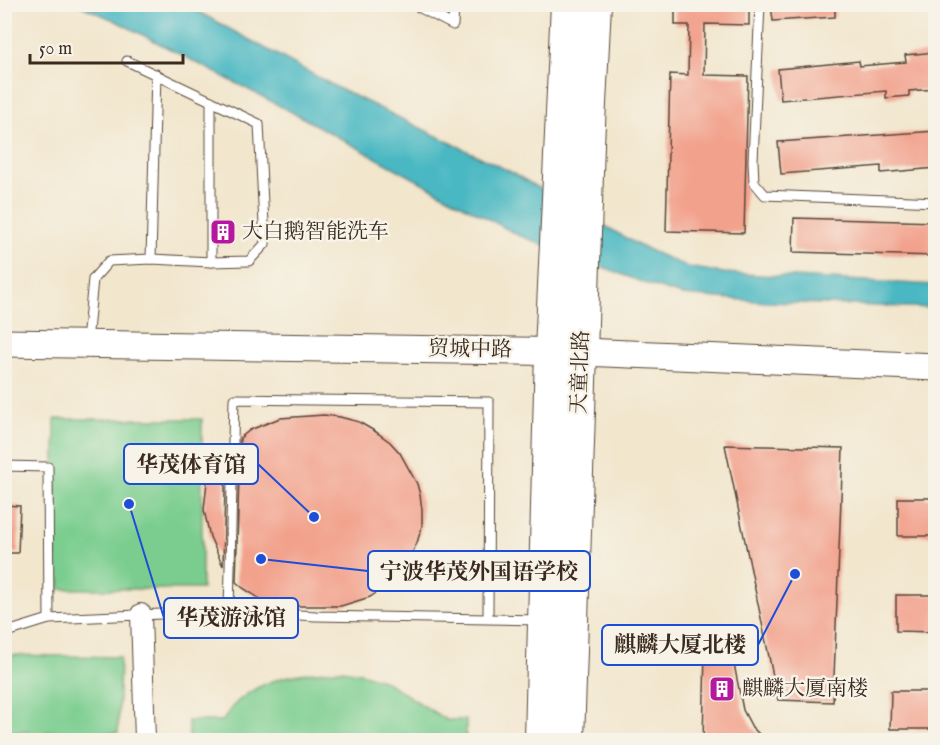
<svg xmlns="http://www.w3.org/2000/svg" width="940" height="745" viewBox="0 0 940 745" font-family="'IM FELL English','Noto Serif SC',serif">
  <style>
    .green { fill: #7acd8f; stroke: #5a7c56; stroke-width: 1.5 }
    .water { fill: #49b8c2; stroke: #427170; stroke-width: 1.5 }
    .building { fill: #f2a18c }
    .lines { fill: none; stroke-linecap: round; stroke-linejoin: round }
    .lane-casing { stroke: #564638; stroke-width: 11 }
    .street-casing { stroke: #564638; stroke-width: 22 }
    .secondary-casing { stroke: #564638; stroke-width: 29 }
    .primary-casing { stroke: #564638; stroke-width: 34 }
    .lane { stroke: #fff; stroke-width: 9 }
    .street { stroke: #fff; stroke-width: 20 }
    .secondary { stroke: #fff; stroke-width: 27 }
    .primary { stroke: #fff; stroke-width: 32 }
    .labels { text-anchor: middle; dominant-baseline: central; stroke-width: 5; stroke-linejoin: round; paint-order: stroke }
    .poi-label { font-size: 21px; fill: #3b2a1e; stroke: #f7f3e8; text-anchor: start }
    .street-label { font-size: 21px; fill: #3b2a1e; stroke: #f7f3e8 }
    .leader { fill: none; stroke: #1d4ed8; stroke-width: 2 }
    .callout-dot { fill: #1d4ed8; stroke: #f7f3e8; stroke-width: 2 }
    .callout { fill: #f7f3e8; stroke: #1d4ed8; stroke-width: 2 }
    .callout-label { font-size: 22px; text-anchor: middle; font-weight: bold; fill: #3b2a1e }
  </style>
  <rect width="100%" height="100%" fill="#f7f3e8"/>
  <filter id="ink" filterUnits="userSpaceOnUse"><feTurbulence type="fractalNoise" baseFrequency=".0167" numOctaves="2"/><feDisplacementMap in="SourceGraphic" scale="12" xChannelSelector="R" yChannelSelector="G"/><feConvolveMatrix kernelMatrix="1 2 1 2 8 2 1 2 1" color-interpolation-filters="sRGB"/></filter>
  <filter id="wash" filterUnits="userSpaceOnUse"><feTurbulence type="fractalNoise" baseFrequency=".008" numOctaves="4" result="noise"/><feDisplacementMap in="SourceGraphic" scale="24" xChannelSelector="R" yChannelSelector="G"/><feGaussianBlur stdDeviation="1.35" result="paint"/><feColorMatrix in="noise" values="0 0 0 0 0 0 0 0 0 0 0 0 0 0 0 0 0 1.4 0 .05"/><feComposite in="paint" operator="in"/></filter>
  <g filter="url(#wash)">
    <rect width="100%" height="100%" fill="#f2e6cd"/>
    <!-- green -->
    <g class="green">
      <rect x="55" y="419" width="147" height="170"/>
      <path d="M 5,655 L 120,657 L 118,733 L 18,732 L 25,740 L 5,740 L 5,736 L 15,732 L 5,731 Z"/>
      <path d="M 341,670 L 361,673 L 385,681 L 446,720 L 466,720 L 466,740 L 189,740 L 188,721 L 223,721 C 226,716 229,710 233,706 C 262,676 303,672 341,670 Z"/>
    </g>
    <!-- water -->
    <path class="water" d="M 79,5 L 186,5 L 336,87 L 511,172 L 638,245 L 687,267 L 724,273 L 935,285 L 935,308 L 768,302 L 682,295 L 647,284 L 518,235 L 303,118 L 116,21 Z"/>
    <g id="blocks">
      <!-- building -->
      <g class="building">
        <path d="M 675,4 L 749,4 L 749,25 L 705,24 L 704,75 L 748,76 L 744,233 L 666,231 L 670,74 L 688,75 L 689,25 L 675,25 Z"/>
        <path d="M 771,4 L 835,4 L 835,17 L 773,21 Z"/>
        <path d="M 936,52 L 936,89 L 909,91 L 909,96 L 886,98 L 886,91 L 781,100 L 778,69 L 859,61 L 860,66 L 906,62 L 905,55 Z"/>
        <path d="M 936,131 L 936,168 L 881,173 L 881,166 L 781,174 L 778,142 Z"/>
        <path d="M 794,218 L 936,222 L 936,256 L 793,252 Z"/>
        <path d="M 324,415 L 340,417 L 359,422 L 376,432 L 390,442 L 400,453 L 417,484 L 420,495 L 422,510 L 422,526 L 417,543 L 409,559 L 399,573 L 382,589 L 370,597 L 341,606 L 292,606 L 263,601 L 243,588 L 236,582 L 240,438 L 250,430 L 280,418 Z"/>
        <path d="M 725,445 L 843,448 L 833,702 L 778,700 Z"/>
        <path d="M 226,451 L 223,566 L 210,537 L 204,510 L 207,482 Z"/>
        <rect x="898" y="498" width="38" height="38"/>
        <path d="M 4,505 L 20,506 L 18,553 L 4,553 Z"/>
        <path d="M 896,595 L 936,595 L 936,632 L 896,631 Z"/>
        <path d="M 705,651 L 734,652 L 735,669 L 743,710 L 752,727 L 766,741 L 703,741 Z"/>
        <path d="M 891,691 L 936,691 L 936,729 L 890,729 Z"/>
      </g>
    </g>
  </g>
  <g filter="url(#ink)">
    <use href="#blocks" fill-opacity="0" stroke="#564638" stroke-width="1.5"/>
    <g class="lines">
      <!-- lane casing -->
      <g class="lane-casing">
        <g id="lane">
          <path d="M 413,4 L 453,25 L 454,4"/>
          <path d="M 760,4 L 753,161 L 754,182 L 765,195 L 936,202"/>
          <path d="M 211,101 L 211,262"/>
          <path d="M 151,259 L 156,74"/>
          <path d="M 87,342 L 93,279 L 109,261 L 151,259 L 211,262 L 249,261 L 265,244 L 259,124 L 127,61"/>
          <path d="M 4,466 L 48,467 L 49,619"/>
          <path d="M 229,611 L 234,399 L 489,402 L 488,618"/>
          <path d="M 4,633 L 49,619 L 229,611 L 316,616 L 540,620"/>
        </g>
      </g>
      <!-- street casing -->
      <g class="street-casing">
        <path id="street" d="M 141,614 L 145,740"/>
      </g>
      <!-- secondary casing -->
      <g class="secondary-casing">
        <path id="secondary" d="M 4,343 L 582,352 L 936,367"/>
      </g>
      <!-- primary casing -->
      <g class="primary-casing">
        <g id="primary">
          <path d="M 541,740 L 551,351 L 567,4"/>
          <path d="M 568,740 L 588,144 L 595,4"/>
        </g>
      </g>
      <!-- lane -->
      <use href="#lane" class="lane"/>
      <!-- street -->
      <use href="#street" class="street"/>
      <!-- secondary -->
      <use href="#secondary" class="secondary"/>
      <!-- primary -->
      <use href="#primary" class="primary"/>
    </g>
  </g>
  <!-- icons -->
  <defs>
    <g id="building-square" transform="scale(1.35)"><rect x="-9" y="-9" width="18" height="18" rx="4" fill="#b5179e" stroke="#f7f3e8"/><path d="M-4-6H4V6H1V3H-1V6H-4ZM-2.5-4.3h1.7v1.8h-1.7ZM.8-4.3h1.7v1.8H.8ZM-2.5-1h1.7V.8h-1.7ZM.8-1h1.7V.8H.8Z" fill="#fff"/></g>
  </defs>
  <g fill-rule="evenodd">
    <use href="#building-square" x="223" y="232"/>
    <use href="#building-square" x="722" y="689"/>
  </g>
  <g class="labels">
    <!-- poi labels -->
    <g class="poi-label">
      <text x="242" y="232">大白鹅智能洗车</text>
      <text x="742" y="689">麒麟大厦南楼</text>
    </g>
    <!-- street labels -->
    <g class="street-label">
      <text transform="translate(470 350) rotate(1)">贸城中路</text>
      <text transform="translate(581 372) rotate(-88)">天童北路</text>
    </g>
  </g>
  <!-- callouts -->
  <path class="leader" d="M314 517L258 464M261 559L368 571M129 504L164 618M795 574L758 645"/>
  <g class="callout-dot">
    <circle cx="314" cy="517" r="6"/>
    <circle cx="261" cy="559" r="6"/>
    <circle cx="129" cy="504" r="6"/>
    <circle cx="795" cy="574" r="6"/>
  </g>
  <g class="callout">
    <rect x="124" y="444" width="134" height="40" rx="6"/>
    <rect x="368" y="551" width="222" height="40" rx="6"/>
    <rect x="164" y="598" width="134" height="40" rx="6"/>
    <rect x="602" y="625" width="156" height="40" rx="6"/>
  </g>
  <g class="callout-label">
    <text x="191" y="472">华茂体育馆</text>
    <text x="479" y="579">宁波华茂外国语学校</text>
    <text x="231" y="625">华茂游泳馆</text>
    <text x="680" y="652">麒麟大厦北楼</text>
  </g>
  <!-- margin -->
  <rect width="940" height="745" fill="none" stroke="#f7f3e8" stroke-width="24"/>
  <!-- scale -->
  <path d="M30 54v9h153v-9" fill="none" stroke="#3b2a1e" stroke-width="3"/>
  <text x="39" y="54" font-size="18" fill="#3b2a1e" stroke="#f7f3e8" stroke-width="4.5" paint-order="stroke">50 m</text>
</svg>
